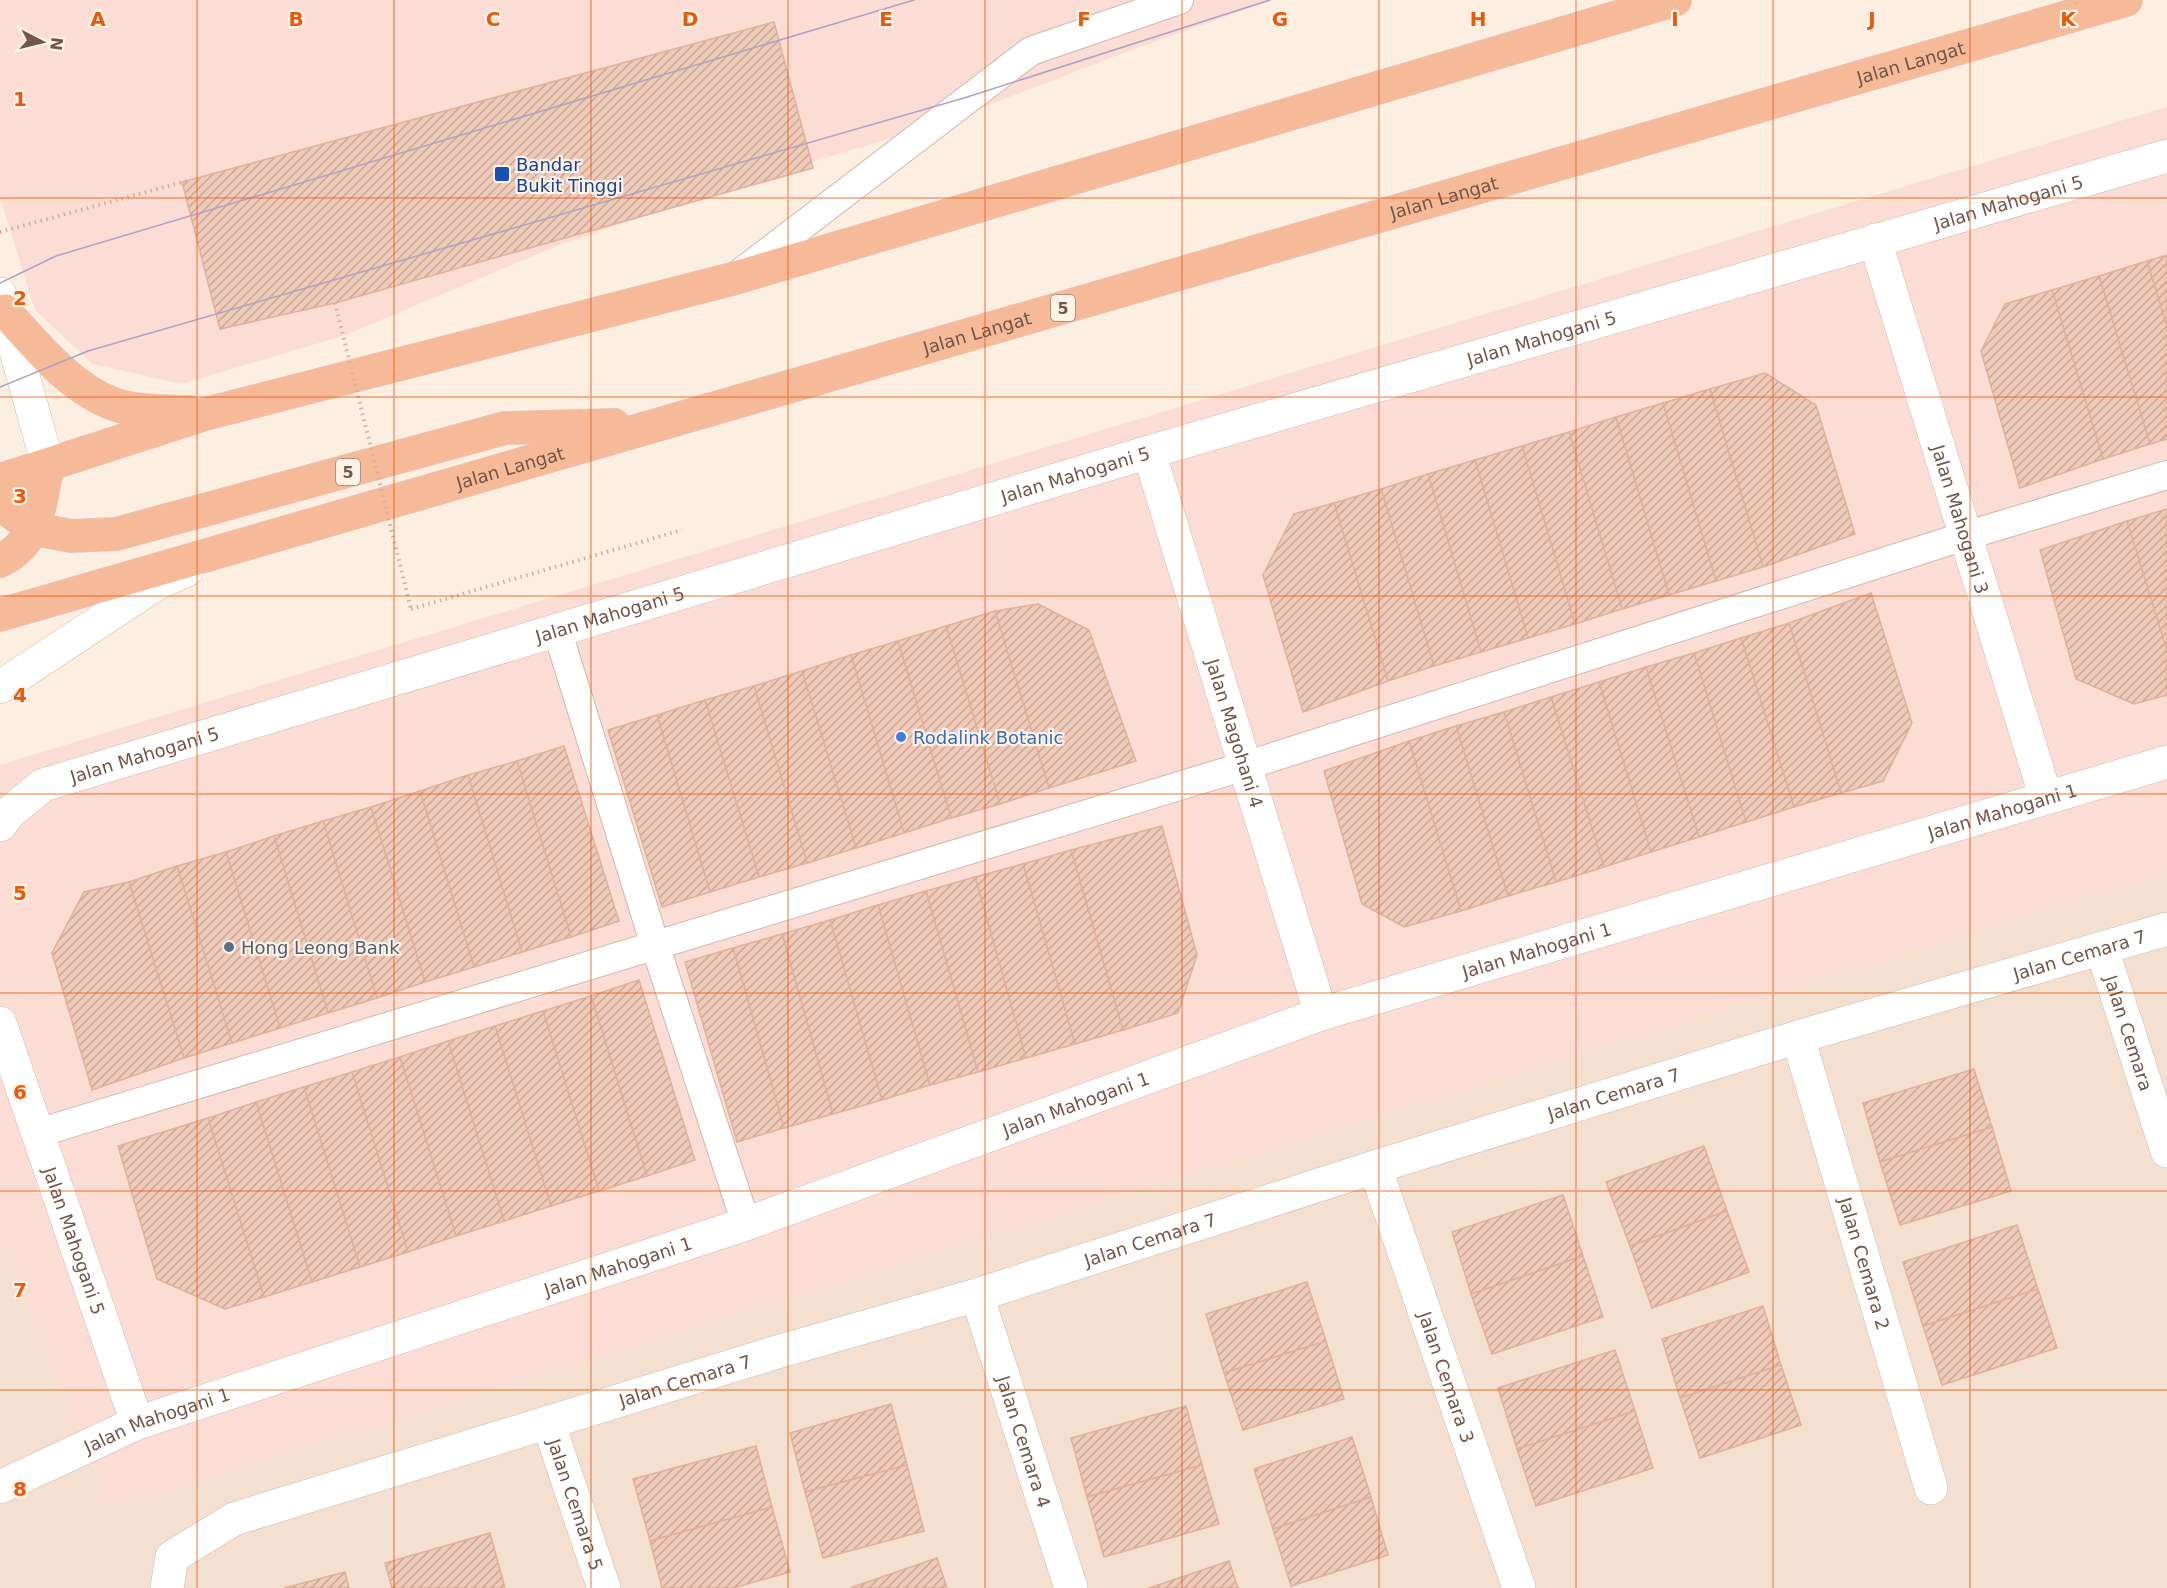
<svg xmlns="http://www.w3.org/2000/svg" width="2167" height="1588" viewBox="0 0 2167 1588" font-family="'DejaVu Sans',sans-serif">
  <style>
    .residential { fill: #f3e0d0 }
    .commercial { fill: #fcddd5 }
    .building { fill: url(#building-hatch); stroke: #e3af9a; stroke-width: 1.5 }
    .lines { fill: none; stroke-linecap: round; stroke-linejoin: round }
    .service-casing { stroke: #ceb8ab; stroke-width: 30 }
    .minor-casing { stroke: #ceb8ab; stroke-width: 34 }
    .trunk-casing { stroke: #d8cfcc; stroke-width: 34 }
    .path { stroke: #d5ae9d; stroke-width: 4; stroke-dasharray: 1.5 4.5; stroke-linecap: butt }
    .service { stroke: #fff; stroke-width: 28 }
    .minor { stroke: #fff; stroke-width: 33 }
    .trunk { stroke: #f7ba99; stroke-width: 33 }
    .tram { stroke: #b0a1c4; stroke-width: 1.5 }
    .path-bridge { stroke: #d5ae9d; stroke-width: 4; stroke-dasharray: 1.5 4.5; stroke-linecap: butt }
    .grid { fill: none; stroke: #e8590c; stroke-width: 1.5; stroke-opacity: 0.55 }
    .transit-dot { fill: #1a4fb4; stroke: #fff3e7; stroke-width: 2 }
    .shop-dot { fill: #3f7fe0; stroke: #fff3e7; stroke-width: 2 }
    .service-dot { fill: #5c6f8a; stroke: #fff3e7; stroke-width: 2 }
    .labels { text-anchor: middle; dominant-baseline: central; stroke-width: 4.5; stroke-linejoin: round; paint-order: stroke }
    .shield { fill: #fff3e7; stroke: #9c8478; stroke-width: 1.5 }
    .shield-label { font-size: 16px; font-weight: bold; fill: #725449 }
    .street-label { font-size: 18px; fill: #725449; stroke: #fff3e7 }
    .transit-label { font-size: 18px; fill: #164399; stroke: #fff3e7; text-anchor: start }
    .shop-label { font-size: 18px; fill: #366cbe; stroke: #fff3e7; text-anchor: start }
    .service-label { font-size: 18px; fill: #4e5e75; stroke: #fff3e7; text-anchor: start }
    .grid-label { font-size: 20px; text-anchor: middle; font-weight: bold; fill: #e8590c; stroke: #fff3e7; stroke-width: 4.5; stroke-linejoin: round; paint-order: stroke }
  </style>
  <defs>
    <pattern id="building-hatch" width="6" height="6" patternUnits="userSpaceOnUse" patternTransform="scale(1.5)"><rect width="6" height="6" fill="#f0cab9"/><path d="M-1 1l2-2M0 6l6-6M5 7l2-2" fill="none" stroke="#c7a798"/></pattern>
  </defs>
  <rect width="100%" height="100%" fill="#fcefe1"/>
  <!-- residential -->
  <path class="residential" d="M 2167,107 L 2167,1588 L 0,1588 L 0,765 Z"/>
  <!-- commercial -->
  <g class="commercial">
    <path d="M 0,0 L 1273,0 L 1126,52 L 955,118 L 713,193 L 559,245 L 343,336 L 181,384 L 93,364 L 35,310 L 0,198 Z"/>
    <path d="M 2167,107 L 2167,873 L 109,1508 L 0,1236 L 0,765 Z"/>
  </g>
  <!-- building -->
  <g class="building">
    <path d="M 774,22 L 813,168 L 335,303 L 220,329 L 182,182 Z"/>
    <path d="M 2167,255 L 2167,327 L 2147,261 Z"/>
    <path d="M 2147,261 L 2167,327 L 2167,439 L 2150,444 L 2099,276 Z"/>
    <path d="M 2099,276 L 2150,444 L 2103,459 L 2052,290 Z"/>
    <path d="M 2052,290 L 2103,459 L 2020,488 L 1981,351 L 2005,304 Z"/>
    <path d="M 1765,373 L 1816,405 L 1855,534 L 1763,567 L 1710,389 Z"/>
    <path d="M 1710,389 L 1763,567 L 1716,581 L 1663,403 Z"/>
    <path d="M 1663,403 L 1716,581 L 1669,595 L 1616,417 Z"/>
    <path d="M 1616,417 L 1669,595 L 1622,609 L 1569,432 Z"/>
    <path d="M 1569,432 L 1622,609 L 1575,624 L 1522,446 Z"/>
    <path d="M 1522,446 L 1575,624 L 1528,638 L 1475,460 Z"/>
    <path d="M 1475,460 L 1528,638 L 1481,652 L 1428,474 Z"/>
    <path d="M 1428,474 L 1481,652 L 1434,666 L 1381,489 Z"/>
    <path d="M 1381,489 L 1434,666 L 1388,681 L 1334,503 Z"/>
    <path d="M 1334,503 L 1388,681 L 1303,712 L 1263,575 L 1294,514 Z"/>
    <path d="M 2167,509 L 2167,651 L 2127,521 Z"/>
    <path d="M 2127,521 L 2167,651 L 2167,695 L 2134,704 L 2076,679 L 2040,550 Z"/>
    <path d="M 1871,593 L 1912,723 L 1883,781 L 1841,793 L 1789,623 Z"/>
    <path d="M 1038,604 L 1089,630 L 1136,761 L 1049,788 L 995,611 Z"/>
    <path d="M 995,611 L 1049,788 L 1000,804 L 946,626 Z"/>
    <path d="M 1789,623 L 1841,793 L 1794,807 L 1741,638 Z"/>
    <path d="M 946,626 L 1000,804 L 951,818 L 898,641 Z"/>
    <path d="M 1741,638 L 1794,807 L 1746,822 L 1694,653 Z"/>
    <path d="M 898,641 L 951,818 L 904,833 L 851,655 Z"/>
    <path d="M 1694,653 L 1746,822 L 1699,837 L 1646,667 Z"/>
    <path d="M 851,655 L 904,833 L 856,848 L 802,671 Z"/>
    <path d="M 1646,667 L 1699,837 L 1651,852 L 1599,682 Z"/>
    <path d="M 802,671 L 856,848 L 807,863 L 754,686 Z"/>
    <path d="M 1599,682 L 1651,852 L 1604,867 L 1551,697 Z"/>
    <path d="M 754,686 L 807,863 L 759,877 L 705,700 Z"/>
    <path d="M 1551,697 L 1604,867 L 1556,882 L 1504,712 Z"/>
    <path d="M 705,700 L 759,877 L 710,892 L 657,715 Z"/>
    <path d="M 1504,712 L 1556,882 L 1508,896 L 1456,726 Z"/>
    <path d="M 657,715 L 710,892 L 662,907 L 608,730 Z"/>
    <path d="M 1456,726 L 1508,896 L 1461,911 L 1409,741 Z"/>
    <path d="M 1409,741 L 1461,911 L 1404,927 L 1362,904 L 1324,771 Z"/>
    <path d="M 564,746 L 619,921 L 571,937 L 517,761 Z"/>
    <path d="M 517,761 L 571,937 L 522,952 L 468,775 Z"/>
    <path d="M 468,775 L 522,952 L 474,967 L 420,791 Z"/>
    <path d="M 420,791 L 474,967 L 425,982 L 371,807 Z"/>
    <path d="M 371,807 L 425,982 L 377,998 L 323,821 Z"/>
    <path d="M 323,821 L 377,998 L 328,1013 L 274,836 Z"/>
    <path d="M 1162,826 L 1197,955 L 1178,1013 L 1123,1030 L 1071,850 Z"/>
    <path d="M 274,836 L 328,1013 L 280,1028 L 226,852 Z"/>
    <path d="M 1071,850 L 1123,1030 L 1075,1044 L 1023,864 Z"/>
    <path d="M 226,852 L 280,1028 L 232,1043 L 177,866 Z"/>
    <path d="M 1023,864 L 1075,1044 L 1026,1058 L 975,877 Z"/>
    <path d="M 177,866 L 232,1043 L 184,1058 L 129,882 Z"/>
    <path d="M 975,877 L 1026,1058 L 978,1072 L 926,891 Z"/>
    <path d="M 129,882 L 184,1058 L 92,1090 L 52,953 L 84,892 Z"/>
    <path d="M 926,891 L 978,1072 L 930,1085 L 878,905 Z"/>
    <path d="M 878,905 L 930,1085 L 882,1100 L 830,920 Z"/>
    <path d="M 830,920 L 882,1100 L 833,1114 L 782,934 Z"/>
    <path d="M 782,934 L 833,1114 L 784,1128 L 733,948 Z"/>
    <path d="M 733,948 L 784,1128 L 737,1142 L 685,962 Z"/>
    <path d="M 639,980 L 695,1160 L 647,1176 L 591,996 Z"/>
    <path d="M 591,996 L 647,1176 L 599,1191 L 543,1011 Z"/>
    <path d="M 543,1011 L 599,1191 L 551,1206 L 495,1026 Z"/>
    <path d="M 495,1026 L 551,1206 L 504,1221 L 448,1041 Z"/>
    <path d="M 448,1041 L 504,1221 L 456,1236 L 400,1057 Z"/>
    <path d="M 400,1057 L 456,1236 L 408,1252 L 352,1072 Z"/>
    <path d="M 1974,1069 L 1992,1127 L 1880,1162 L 1863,1103 Z"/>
    <path d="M 352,1072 L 408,1252 L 360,1267 L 304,1087 Z"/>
    <path d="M 304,1087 L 360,1267 L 312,1282 L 256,1102 Z"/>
    <path d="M 256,1102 L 312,1282 L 264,1297 L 208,1118 Z"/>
    <path d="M 208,1118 L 264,1297 L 225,1309 L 157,1279 L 118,1146 Z"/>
    <path d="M 1992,1127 L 2011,1191 L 1900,1225 L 1880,1162 Z"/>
    <path d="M 1704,1146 L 1727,1211 L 1630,1246 L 1606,1182 Z"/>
    <path d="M 1563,1195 L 1583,1256 L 1471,1294 L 1452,1232 Z"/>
    <path d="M 1727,1211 L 1749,1272 L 1652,1308 L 1630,1246 Z"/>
    <path d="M 2017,1225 L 2038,1289 L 1923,1326 L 1903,1262 Z"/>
    <path d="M 1583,1256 L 1603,1317 L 1492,1354 L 1471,1294 Z"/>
    <path d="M 1307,1282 L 1326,1341 L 1224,1373 L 1206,1314 Z"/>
    <path d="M 2038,1289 L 2057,1348 L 1942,1385 L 1923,1326 Z"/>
    <path d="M 1763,1306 L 1781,1365 L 1680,1398 L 1662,1339 Z"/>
    <path d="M 1326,1341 L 1344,1399 L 1243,1430 L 1224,1373 Z"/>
    <path d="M 1615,1350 L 1635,1411 L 1517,1449 L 1498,1388 Z"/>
    <path d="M 1781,1365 L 1801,1425 L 1700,1458 L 1680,1398 Z"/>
    <path d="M 891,1404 L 907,1465 L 805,1492 L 790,1433 Z"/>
    <path d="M 1186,1406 L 1202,1465 L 1087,1497 L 1071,1438 Z"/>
    <path d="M 1635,1411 L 1653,1468 L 1536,1506 L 1517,1449 Z"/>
    <path d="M 1352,1437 L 1371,1497 L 1273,1529 L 1254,1469 Z"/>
    <path d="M 756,1446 L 772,1507 L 650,1541 L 633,1479 Z"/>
    <path d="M 907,1465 L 924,1531 L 823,1558 L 805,1492 Z"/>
    <path d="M 1202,1465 L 1219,1524 L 1104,1557 L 1087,1497 Z"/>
    <path d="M 1371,1497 L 1388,1555 L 1291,1586 L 1273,1529 Z"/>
    <path d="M 772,1507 L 790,1572 L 733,1588 L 662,1588 L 650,1541 Z"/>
    <path d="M 490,1533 L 505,1588 L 392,1588 L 385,1563 Z"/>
    <path d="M 937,1558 L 947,1588 L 850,1588 Z"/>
    <path d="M 1229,1561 L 1238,1588 L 1149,1588 Z"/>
    <path d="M 345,1572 L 349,1588 L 284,1588 Z"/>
  </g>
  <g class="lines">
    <!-- service casing -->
    <g class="service-casing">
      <g id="service">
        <path d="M 739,274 L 1031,51 L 1179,0"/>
        <path d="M 557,630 L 655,945 L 746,1224"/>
        <path d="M 38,1133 L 1245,766 L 1965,536 L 2167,475"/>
      </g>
    </g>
    <!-- minor casing -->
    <g class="minor-casing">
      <g id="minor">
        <path id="s1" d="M 1875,240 L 2046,798"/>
        <path d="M 0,294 L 48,465"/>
        <path id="s2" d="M 1149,452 L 1321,1014"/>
        <path d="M 0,687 L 158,583 L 187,570"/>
        <path id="s3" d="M 0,825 L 9,813 L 43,785 L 1149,452 L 2167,156"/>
        <path id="s4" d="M 2102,949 L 2167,1151"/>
        <path id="s5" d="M 0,1023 L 137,1423"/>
        <path id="s6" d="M 1798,1037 L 1931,1488"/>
        <path id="s7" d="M 1375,1167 L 1519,1588"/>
        <path id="s8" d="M 977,1295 L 1071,1588"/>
        <path id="s9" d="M 548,1422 L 604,1588"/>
        <path id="s10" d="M 0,1487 L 137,1423 L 746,1224 L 1321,1014 L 2167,762"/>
        <path id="s11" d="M 167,1588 L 172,1557 L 234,1519 L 777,1352 L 977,1295 L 1375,1167 L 1798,1037 L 2167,929"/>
      </g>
    </g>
    <!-- trunk casing -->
    <g class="trunk-casing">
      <g id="trunk">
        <path d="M 5,311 C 36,346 76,395 123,407 C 144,412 168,411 189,412"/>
        <path d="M 0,480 L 205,414 L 732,279 L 1675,0"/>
        <path d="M 0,504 L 34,529 L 71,536 L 116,534 L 505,428 L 614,425"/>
        <path d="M 0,561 C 40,541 39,505 48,465"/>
        <path id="s12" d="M 0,615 L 2126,0"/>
      </g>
    </g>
    <!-- path -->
    <g class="path">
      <path d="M 0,232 L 190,180"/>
      <path d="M 411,609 L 682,530"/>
    </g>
    <!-- service -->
    <use href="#service" class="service"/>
    <!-- minor -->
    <use href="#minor" class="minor"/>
    <!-- trunk -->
    <use href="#trunk" class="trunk"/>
    <!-- tram -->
    <g class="tram">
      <path d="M 0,283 L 56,256 L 914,0"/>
      <path d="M 0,387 L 88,351 L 964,98 L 1270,0"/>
    </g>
    <!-- path-bridge -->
    <path class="path-bridge" d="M 335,303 L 411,609"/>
  </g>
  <!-- grid -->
  <path class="grid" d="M 197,0 L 197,1588M 394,0 L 394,1588M 591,0 L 591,1588M 788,0 L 788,1588M 985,0 L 985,1588M 1182,0 L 1182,1588M 1379,0 L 1379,1588M 1576,0 L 1576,1588M 1773,0 L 1773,1588M 1970,0 L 1970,1588M 0,198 L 2167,198M 0,397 L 2167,397M 0,596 L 2167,596M 0,794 L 2167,794M 0,993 L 2167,993M 0,1191 L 2167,1191M 0,1390 L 2167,1390"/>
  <!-- markers -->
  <rect class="transit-dot" x="494" y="166" width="16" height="16" rx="3"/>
  <circle class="shop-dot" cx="901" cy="737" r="6"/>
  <circle class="service-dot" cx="229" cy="947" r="6"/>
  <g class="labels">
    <!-- shield labels -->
    <g class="shield">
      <rect x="1051" y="295" width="24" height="26" rx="4.5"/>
      <rect x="336" y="459" width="24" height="26" rx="4.5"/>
    </g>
    <g class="shield-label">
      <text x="1063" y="308">5</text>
      <text x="348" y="472">5</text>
    </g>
    <!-- street labels -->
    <g class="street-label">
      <text stroke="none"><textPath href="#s12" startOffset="1989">Jalan Langat</textPath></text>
      <text stroke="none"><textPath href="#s12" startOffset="1503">Jalan Langat</textPath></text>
      <text stroke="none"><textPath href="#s3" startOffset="2109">Jalan Mahogani 5</textPath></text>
      <text stroke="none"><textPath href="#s12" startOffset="1017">Jalan Langat</textPath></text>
      <text stroke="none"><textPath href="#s3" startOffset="1623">Jalan Mahogani 5</textPath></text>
      <text stroke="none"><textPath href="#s12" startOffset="531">Jalan Langat</textPath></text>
      <text stroke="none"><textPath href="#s3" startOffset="1137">Jalan Mahogani 5</textPath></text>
      <text stroke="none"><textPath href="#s1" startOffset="292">Jalan Mahogani 3</textPath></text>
      <text stroke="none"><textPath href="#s3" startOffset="651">Jalan Mahogani 5</textPath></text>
      <text stroke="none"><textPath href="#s2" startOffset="294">Jalan Magohani 4</textPath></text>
      <text stroke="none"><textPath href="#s3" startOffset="165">Jalan Mahogani 5</textPath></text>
      <text stroke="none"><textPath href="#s10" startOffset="2115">Jalan Mahogani 1</textPath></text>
      <text stroke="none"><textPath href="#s10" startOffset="1629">Jalan Mahogani 1</textPath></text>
      <text stroke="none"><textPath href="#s11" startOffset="2034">Jalan Cemara 7</textPath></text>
      <text stroke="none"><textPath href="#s4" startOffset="88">Jalan Cemara</textPath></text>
      <text stroke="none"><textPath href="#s11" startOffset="1548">Jalan Cemara 7</textPath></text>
      <text stroke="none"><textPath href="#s10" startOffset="1143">Jalan Mahogani 1</textPath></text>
      <text stroke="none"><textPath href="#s11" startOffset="1062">Jalan Cemara 7</textPath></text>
      <text stroke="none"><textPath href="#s5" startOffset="230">Jalan Mahogani 5</textPath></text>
      <text stroke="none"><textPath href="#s6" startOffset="236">Jalan Cemara 2</textPath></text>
      <text stroke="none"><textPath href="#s10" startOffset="657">Jalan Mahogani 1</textPath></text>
      <text stroke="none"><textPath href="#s7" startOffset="222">Jalan Cemara 3</textPath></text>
      <text stroke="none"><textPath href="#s11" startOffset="576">Jalan Cemara 7</textPath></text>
      <text stroke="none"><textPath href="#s10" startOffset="171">Jalan Mahogani 1</textPath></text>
      <text stroke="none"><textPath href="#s8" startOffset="154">Jalan Cemara 4</textPath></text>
      <text stroke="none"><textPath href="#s9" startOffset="87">Jalan Cemara 5</textPath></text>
    </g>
    <!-- transit labels -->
    <g class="transit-label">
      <text x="516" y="164">Bandar<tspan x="516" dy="21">Bukit Tinggi</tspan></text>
    </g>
    <!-- shop labels -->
    <g class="shop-label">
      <text x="913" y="737">Rodalink Botanic</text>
    </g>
    <!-- service labels -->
    <g class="service-label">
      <text x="241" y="947">Hong Leong Bank</text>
    </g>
  </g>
  <g class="grid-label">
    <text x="98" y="26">A</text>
    <text x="296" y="26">B</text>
    <text x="493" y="26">C</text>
    <text x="690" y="26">D</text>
    <text x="886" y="26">E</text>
    <text x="1084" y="26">F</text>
    <text x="1280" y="26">G</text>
    <text x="1478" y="26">H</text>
    <text x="1675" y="26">I</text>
    <text x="1872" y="26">J</text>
    <text x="2068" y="26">K</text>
    <text x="20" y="106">1</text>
    <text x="20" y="305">2</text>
    <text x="20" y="503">3</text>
    <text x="20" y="702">4</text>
    <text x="20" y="900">5</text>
    <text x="20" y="1099">6</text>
    <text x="20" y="1297">7</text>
    <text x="20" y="1496">8</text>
  </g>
  <!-- north arrow -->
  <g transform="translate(42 42) rotate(97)" stroke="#fff3e7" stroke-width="4.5" paint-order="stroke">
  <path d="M0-4.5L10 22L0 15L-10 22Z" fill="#725449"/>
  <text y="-9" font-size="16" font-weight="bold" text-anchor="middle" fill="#725449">N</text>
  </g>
</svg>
